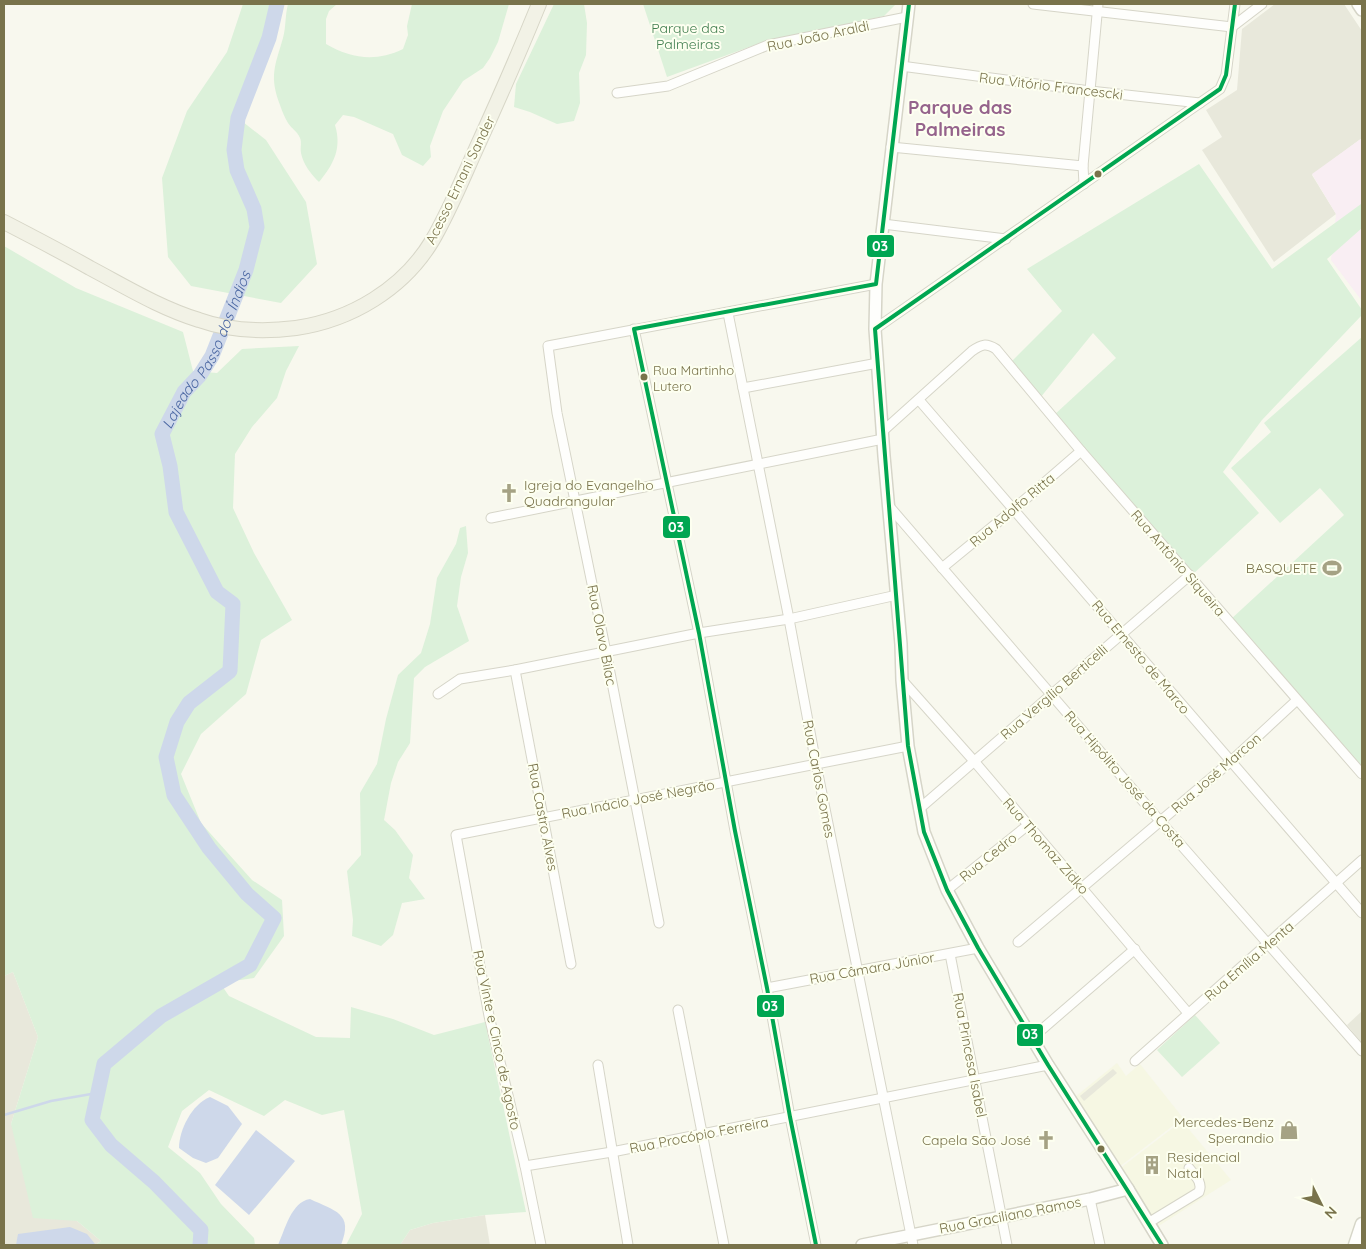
<svg xmlns="http://www.w3.org/2000/svg" width="1366" height="1249" viewBox="0 0 1366 1249" font-family="Quicksand,sans-serif">
  <style>
    .residential { fill: #f6f7e3 }
    .industrial { fill: #e8e8db }
    .education { fill: #f9eef3 }
    .green { fill: #dcf1da }
    .water { fill: #ced8ea }
    .lines { fill: none; stroke-linecap: round; stroke-linejoin: round }
    .stream { stroke: #ced8ea; stroke-width: 2.5 }
    .river { stroke: #ced8ea; stroke-width: 15 }
    .minor-casing { stroke: #d6d5c8; stroke-width: 11 }
    .tertiary-casing { stroke: #d6d5c8; stroke-width: 14 }
    .secondary-casing { stroke: #d6d6c8; stroke-width: 15 }
    .trunk-casing { stroke: #d7d6c7; stroke-width: 16 }
    .minor { stroke: #fefefc; stroke-width: 9 }
    .tertiary { stroke: #fefefc; stroke-width: 11 }
    .secondary { stroke: #fefefc; stroke-width: 12 }
    .trunk { stroke: #f2f2e6; stroke-width: 14 }
    .bus-1-casing { stroke: #fdfff0; stroke-width: 8 }
    .bus-1 { stroke: #00a651; stroke-width: 4 }
    .bus-dot { fill: #79734b; stroke: #fdfff0; stroke-width: 2 }
    .labels { text-anchor: middle; dominant-baseline: central; stroke-width: 4; stroke-linejoin: round; paint-order: stroke }
    .bus-label { font-size: 13px; fill: #79734b; stroke: #fdfff0; text-anchor: start }
    .park-label { font-size: 14px; fill: #427f50; stroke: #fdfff0 }
    .street-label { font-size: 14px; fill: #79734b; stroke: #fdfff0 }
    .poi-label { font-size: 14px; fill: #79734b; stroke: #fdfff0; text-anchor: end }
    .water-label { font-size: 15px; font-style: italic; fill: #4c68a3; stroke: #fdfff0 }
    .district-label { font-size: 19px; font-weight: bold; fill: #95638c; stroke: #fdfff0 }
    .line-badge { stroke: #fdfff0; stroke-width: 2 }
    .badge-label { font-size: 14px; text-anchor: middle; font-weight: bold; fill: #fff }
  </style>
  <rect width="100%" height="100%" fill="#f8f8ee"/>
  <!-- residential -->
  <g class="residential">
    <path d="M 1117,1063 L 1126,1076 L 1140,1064 L 1183,1118 L 1119,1167 L 1075,1097 Z"/>
    <path d="M 1182,1121 L 1231,1180 L 1157,1227 L 1118,1170 Z"/>
  </g>
  <!-- industrial -->
  <g class="industrial">
    <path d="M 1275,4 L 1344,4 L 1362,31 L 1362,138 L 1312,175 L 1336,214 L 1274,262 L 1202,150 L 1222,137 L 1206,110 L 1237,90 L 1242,29 Z"/>
    <path d="M 13,972 L 38,1037 L 11,1124 L 77,1221 L 101,1241 L 95,1245 L 4,1245 L 4,976 Z"/>
    <path d="M 1362,1011 L 1362,1043 L 1347,1025 Z"/>
    <path d="M 1113,1069 L 1117,1073 L 1084,1101 L 1080,1096 Z"/>
    <path d="M 485,1215 L 490,1245 L 400,1245 L 410,1230 L 433,1223 Z"/>
  </g>
  <!-- education -->
  <path class="education" d="M 1362,138 L 1362,301 L 1331,260 L 1336,214 L 1312,174 Z"/>
  <!-- green -->
  <g class="green">
    <path d="M 243,4 L 277,4 L 269,38 L 238,118 L 266,140 L 306,202 L 317,264 L 281,303 L 191,286 L 168,257 L 162,178 L 187,111 L 227,52 Z"/>
    <path d="M 288,4 L 337,4 L 329,11 L 326,19 L 326,44 C 352,59 376,62 403,49 L 408,35 L 407,26 L 412,4 L 509,4 L 498,42 L 490,58 L 483,68 L 463,81 L 443,111 L 430,146 L 431,157 L 423,166 L 402,155 L 393,134 L 354,117 L 343,115 L 335,125 C 342,148 334,164 319,182 C 311,174 303,164 301,153 C 300,147 302,143 300,138 C 297,131 292,129 288,123 C 285,118 282,111 280,105 C 269,76 275,66 283,38 C 286,27 285,15 288,4 Z"/>
    <path d="M 554,4 L 584,4 L 587,23 L 586,55 L 579,73 L 580,103 L 574,121 L 557,124 L 530,112 L 514,107 L 516,84 Z"/>
    <path d="M 643,4 L 896,4 L 884,16 L 760,43 L 667,77 Z"/>
    <path d="M 1199,164 L 1272,269 L 1361,204 L 1362,207 L 1362,228 L 1327,259 L 1362,310 L 1362,315 L 1262,420 L 1223,472 L 1259,513 L 1192,575 L 1053,416 L 1116,358 L 1093,333 L 1040,398 L 1009,364 L 1062,311 L 1027,269 Z"/>
    <path d="M 4,246 L 76,288 L 183,332 L 193,371 L 217,373 L 242,349 L 299,346 L 286,371 L 277,398 L 252,427 L 235,454 L 233,508 L 254,553 L 292,620 L 261,640 L 246,694 L 201,734 L 181,774 L 201,823 L 252,880 L 282,900 L 284,936 L 254,978 L 220,983 L 229,996 L 316,1037 L 350,1038 L 351,1007 L 393,1019 L 434,1035 L 485,1022 L 526,1212 L 485,1215 L 433,1223 L 410,1230 L 400,1245 L 346,1245 L 362,1214 L 344,1110 L 322,1115 L 285,1100 L 264,1116 L 209,1090 L 182,1111 L 168,1147 L 200,1173 L 221,1204 L 254,1238 L 255,1245 L 200,1245 L 201,1230 L 188,1218 L 199,1230 L 199,1245 L 95,1245 L 101,1241 L 77,1221 L 33,1218 L 11,1124 L 38,1037 L 13,972 L 4,976 Z"/>
    <path d="M 1362,337 L 1362,772 L 1230,620 L 1344,515 L 1320,488 L 1280,523 L 1231,468 L 1271,432 L 1264,423 Z"/>
    <path d="M 466,526 L 468,553 L 461,577 L 457,606 L 469,641 L 425,667 L 414,678 L 410,743 L 398,762 L 391,783 L 384,820 L 395,830 L 413,855 L 409,878 L 425,899 L 402,903 L 393,935 L 381,946 L 352,936 L 353,920 L 347,871 L 361,855 L 360,793 L 377,764 L 386,719 L 398,675 L 421,653 L 430,624 L 437,578 L 456,544 L 460,528 Z"/>
    <path d="M 1195,1015 L 1220,1043 L 1182,1077 L 1157,1050 Z"/>
  </g>
  <!-- water -->
  <g class="water">
    <path d="M 210,1097 L 228,1106 L 242,1124 L 218,1158 L 206,1163 L 193,1158 L 179,1148 C 179,1130 192,1104 210,1097 Z"/>
    <path d="M 256,1130 L 295,1161 L 249,1215 L 215,1185 Z"/>
    <path d="M 310,1199 C 335,1211 354,1213 341,1245 L 278,1245 C 285,1230 291,1202 310,1199 Z"/>
    <path d="M 70,1227 L 87,1234 L 95,1244 L 16,1245 L 18,1234 Z"/>
  </g>
  <g class="lines">
    <!-- stream -->
    <path class="stream" d="M 4,1115 L 51,1101 L 97,1093"/>
    <!-- river -->
    <path class="river" id="s1" d="M 200,1245 L 201,1230 L 154,1182 L 111,1145 L 92,1120 L 104,1064 L 161,1016 L 250,965 L 274,918 L 247,894 L 209,848 L 174,795 L 166,757 L 177,722 L 189,703 L 230,671 L 233,604 L 217,592 L 176,512 L 170,466 L 162,434 L 184,392 L 200,375 L 212,356 L 246,270 L 257,227 L 254,209 L 237,170 L 234,150 L 238,118 L 269,38 L 277,4"/>
    <!-- minor casing -->
    <g class="minor-casing">
      <g id="minor">
        <path d="M 1033,4 L 1232,27 L 1262,4"/>
        <path d="M 901,66 L 1090,91 L 1200,103"/>
        <path d="M 617,93 L 668,86 L 768,45 L 907,17"/>
        <path d="M 891,147 L 1083,166"/>
        <path d="M 1084,184 L 1083,166 L 1098,4"/>
        <path d="M 883,224 L 1006,239"/>
        <path d="M 728,313 L 789,619 L 816,764 L 913,1245"/>
        <path d="M 634,329 L 699,633 L 735,831 L 767,988 L 790,1117 L 816,1245"/>
        <path d="M 875,329 L 1220,89 L 1226,75 L 1235,4"/>
        <path d="M 743,388 L 878,363"/>
        <path d="M 919,400 L 1362,913"/>
        <path d="M 883,431 L 972,351 C 982,344 986,343 996,349 L 1081,451 L 1362,774"/>
        <path d="M 889,506 L 1160,821 L 1362,1051"/>
        <path d="M 491,518 L 883,439"/>
        <path d="M 942,568 L 1014,509 L 1081,451"/>
        <path d="M 515,670 L 571,964"/>
        <path d="M 902,680 L 974,761 L 1188,1013"/>
        <path d="M 438,694 L 460,679 L 515,670 L 699,633 L 789,619 L 897,595"/>
        <path d="M 919,809 L 1190,575"/>
        <path d="M 947,890 L 1028,825"/>
        <path d="M 659,923 L 606,652 L 557,413 L 548,346 L 876,284"/>
        <path d="M 1018,942 L 1230,762 L 1297,700"/>
        <path d="M 950,954 L 1007,1245"/>
        <path d="M 767,988 L 978,948"/>
        <path d="M 678,1010 L 724,1245"/>
        <path d="M 1032,1038 L 1135,949"/>
        <path d="M 1135,1061 L 1362,860"/>
        <path d="M 598,1065 L 628,1245"/>
        <path d="M 525,1166 L 612,1152 L 1048,1065"/>
        <path d="M 1090,1199 L 1100,1245"/>
        <path d="M 1148,1223 L 1199,1192 C 1203,1182 1195,1176 1189,1168"/>
        <path d="M 541,1245 L 525,1166 L 489,1016 L 456,835 L 908,746"/>
      </g>
    </g>
    <!-- tertiary casing -->
    <g class="tertiary-casing">
      <g id="tertiary">
        <path d="M 909,4 L 876,284 L 875,329 L 884,456 L 901,644 L 902,680 L 908,746 L 924,832 L 947,890 L 978,948 L 1048,1065 L 1128,1189 L 1162,1245"/>
        <path d="M 1358,4 L 1362,10"/>
        <path d="M 862,1245 L 1090,1199 L 1128,1189"/>
      </g>
    </g>
    <!-- secondary casing -->
    <g class="secondary-casing">
      <path id="secondary" d="M 1355,1245 L 1362,1224"/>
    </g>
    <!-- trunk casing -->
    <g class="trunk-casing">
      <path id="trunk" d="M 4,222 C 33,237 62,252 90,268 C 126,287 160,308 199,320 C 230,331 264,332 296,328 C 351,320 403,289 432,241 C 449,212 462,180 476,149 C 498,101 519,53 539,4"/>
    </g>
    <!-- minor -->
    <use href="#minor" class="minor"/>
    <!-- tertiary -->
    <use href="#tertiary" class="tertiary"/>
    <!-- secondary -->
    <use href="#secondary" class="secondary"/>
    <!-- trunk -->
    <use href="#trunk" class="trunk"/>
    <!-- bus-1 casing -->
    <g class="bus-1-casing">
      <g id="bus-1">
        <path d="M 816,1245 L 790,1117 L 767,988 L 735,831 L 699,633 L 634,329 L 876,284 L 909,4"/>
        <path d="M 1162,1245 L 1048,1065 L 978,948 L 947,890 L 924,832 L 908,746 L 875,329 L 1220,89 L 1226,75 L 1235,4"/>
      </g>
    </g>
    <!-- bus-1 -->
    <use href="#bus-1" class="bus-1"/>
  </g>
  <!-- icons -->
  <defs>
    <g id="church-bare" transform="scale(1.5)"><path d="M-1.2-6h2.4v3.5h3.3v2.4h-3.3V6h-2.4V-.1h-3.3v-2.4h3.3Z" fill="#a5a284" stroke="#fdfff0" stroke-width="2.5" paint-order="stroke"/></g>
    <g id="stadium-bare" transform="scale(1.5)"><path d="M0-5a6.5 5 0 1 0 0 10a6.5 5 0 1 0 0-10ZM-3.5-1.8h7v3.6h-7Z" fill="#a5a284" stroke="#fdfff0" stroke-width="2.5" paint-order="stroke"/></g>
    <g id="shop-bare" transform="scale(1.5)"><path d="M-5-2.5h2.3a2.7 3.5 0 0 1 5.4 0H5L5.5 6h-11ZM-1.5-2.5h3a1.5 2.3 0 0 0-3 0Z" fill="#a5a284" stroke="#fdfff0" stroke-width="2.5" paint-order="stroke"/></g>
    <g id="building-bare" transform="scale(1.5)"><path d="M-4-6H4V6H1V3H-1V6H-4ZM-2.5-4.3h1.7v1.8h-1.7ZM.8-4.3h1.7v1.8H.8ZM-2.5-1h1.7V.8h-1.7ZM.8-1h1.7V.8H.8Z" fill="#a5a284" stroke="#fdfff0" stroke-width="2.5" paint-order="stroke"/></g>
  </defs>
  <g fill-rule="evenodd">
    <use href="#church-bare" x="509" y="493"/>
    <use href="#stadium-bare" x="1332" y="568"/>
    <use href="#shop-bare" x="1289" y="1130"/>
    <use href="#church-bare" x="1046" y="1140"/>
    <use href="#building-bare" x="1152" y="1165"/>
  </g>
  <!-- markers -->
  <g class="bus-dot">
    <circle cx="1098" cy="174" r="4.5"/>
    <circle cx="644" cy="377" r="4.5"/>
    <circle cx="1101" cy="1149" r="4.5"/>
  </g>
  <g class="labels">
    <!-- bus labels -->
    <g class="bus-label">
      <text x="653" y="370">Rua Martinho<tspan x="653" dy="16">Lutero</tspan></text>
    </g>
    <!-- park labels -->
    <g class="park-label">
      <text x="688" y="28">Parque das<tspan x="688" dy="16">Palmeiras</tspan></text>
    </g>
    <!-- street labels -->
    <g class="street-label">
      <text transform="translate(818 36) rotate(-12)">Rua João Araldi</text>
      <text transform="translate(1051 86) rotate(7)">Rua Vitório Francescki</text>
      <text transform="translate(460 180) rotate(-64)">Acesso Ernani Sander</text>
      <text transform="translate(1012 510) rotate(-40)">Rua Adolfo Ritta</text>
      <text transform="translate(1178 563) rotate(49)">Rua Antônio Siqueira</text>
      <text transform="translate(602 635) rotate(79)">Rua Olavo Bilac</text>
      <text transform="translate(1141 657) rotate(50)">Rua Ernesto de Marco</text>
      <text transform="translate(1054 692) rotate(-41)">Rua Vergílio Berticelli</text>
      <text transform="translate(1216 773) rotate(-41)">Rua José Marcon</text>
      <text transform="translate(819 779) rotate(79)">Rua Carlos Gomes</text>
      <text transform="translate(1125 779) rotate(49)">Rua Hipólito José da Costa</text>
      <text transform="translate(638 799) rotate(-11)">Rua Inácio José Negrão</text>
      <text transform="translate(543 817) rotate(79)">Rua Castro Alves</text>
      <text transform="translate(1046 846) rotate(49)">Rua Thomaz Zidko</text>
      <text transform="translate(988 857) rotate(-39)">Rua Cedro</text>
      <text transform="translate(1249 961) rotate(-41)">Rua Emília Menta</text>
      <text transform="translate(872 968) rotate(-10)">Rua Câmara Júnior</text>
      <text transform="translate(497 1040) rotate(78)">Rua Vinte e Cinco de Agosto</text>
      <text transform="translate(970 1055) rotate(79)">Rua Princesa Isabel</text>
      <text transform="translate(699 1135) rotate(-11)">Rua Procópio Ferreira</text>
      <text transform="translate(1010 1215) rotate(-11)">Rua Graciliano Ramos</text>
    </g>
    <!-- poi labels -->
    <g class="poi-label">
      <text x="524" y="485" text-anchor="start">Igreja do Evangelho<tspan x="524" dy="16">Quadrangular</tspan></text>
      <text x="1317" y="568">BASQUETE</text>
      <text x="1274" y="1122">Mercedes-Benz<tspan x="1274" dy="16">Sperandio</tspan></text>
      <text x="1031" y="1140">Capela São José</text>
      <text x="1167" y="1157" text-anchor="start">Residencial<tspan x="1167" dy="16">Natal</tspan></text>
    </g>
    <!-- water labels -->
    <g class="water-label">
      <text stroke="none"><textPath href="#s1" startOffset="1119">Lajeado Passo dos Índios</textPath></text>
    </g>
    <!-- district labels -->
    <g class="district-label">
      <text x="960" y="107">Parque das<tspan x="960" dy="22">Palmeiras</tspan></text>
    </g>
  </g>
  <g class="line-badge">
    <rect x="866" y="234" width="29" height="24" rx="5" fill="#00a651"/>
    <rect x="662" y="515" width="29" height="24" rx="5" fill="#00a651"/>
    <rect x="756" y="994" width="29" height="24" rx="5" fill="#00a651"/>
    <rect x="1016" y="1023" width="28" height="24" rx="5" fill="#00a651"/>
  </g>
  <g class="badge-label">
    <text x="880" y="251">03</text>
    <text x="676" y="532">03</text>
    <text x="770" y="1011">03</text>
    <text x="1030" y="1039">03</text>
  </g>
  <!-- border -->
  <rect width="1366" height="1249" fill="none" stroke="#79734b" stroke-width="10"/>
  <!-- north arrow -->
  <g transform="translate(1321 1204) rotate(132)" stroke="#fdfff0" stroke-width="4" paint-order="stroke">
  <path d="M0-4L9 19L0 12L-9 19Z" fill="#79734b"/>
  <text y="-8" font-size="14" font-weight="bold" text-anchor="middle" fill="#79734b">N</text>
  </g>
</svg>
